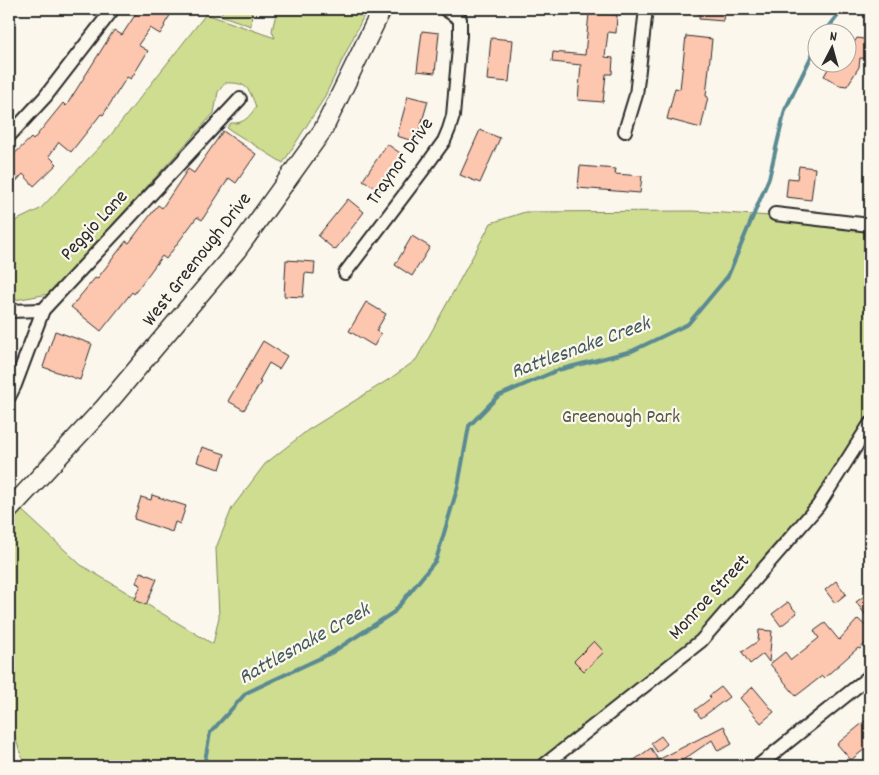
<svg xmlns="http://www.w3.org/2000/svg" width="879" height="775" viewBox="0 0 879 775" font-family="Dekko,sans-serif">
  <style>
    .green { fill: #cfdd91; stroke: #7d845e }
    .lines { fill: none; stroke-linecap: round; stroke-linejoin: round }
    .stream { stroke: #5a8a92; stroke-width: 4 }
    .building { fill: #fdc6af; stroke: #2b2b2b }
    .street-casing { stroke: #2b2b2b; stroke-width: 16 }
    .secondary-casing { stroke: #2b2b2b; stroke-width: 21 }
    .street { stroke: #fbf7ec; stroke-width: 12 }
    .secondary { stroke: #fbf7ec; stroke-width: 18 }
    .labels { text-anchor: middle; dominant-baseline: central; stroke-width: 4.5; stroke-linejoin: round; paint-order: stroke }
    .street-label { font-size: 20px; fill: #2b2b2b; stroke: #fbf7ec }
    .park-label { font-size: 20px; fill: #545844; stroke: #fbf7ec }
    .water-label { font-size: 21px; font-style: italic; fill: #435b5e; stroke: #fbf7ec }
  </style>
  <rect width="100%" height="100%" fill="#fbf7ec"/>
  <filter id="ink" filterUnits="userSpaceOnUse"><feTurbulence type="fractalNoise" baseFrequency=".02" numOctaves="2"/><feDisplacementMap in="SourceGraphic" scale="10" xChannelSelector="R" yChannelSelector="G"/><feConvolveMatrix kernelMatrix="1 2 1 2 8 2 1 2 1" color-interpolation-filters="sRGB"/></filter>
  <g filter="url(#ink)">
    <!-- green -->
    <g class="green">
      <path d="M 224,9 L 252,9 L 251,26 L 220,15 Z"/>
      <path d="M 277,9 L 367,9 L 323,100 L 283,163 L 227,128 L 231,123 C 244,124 249,117 256,107 C 249,88 247,82 225,83 L 218,92 L 214,113 L 49,294 L 9,301 L 9,224 L 40,209 L 110,136 L 206,14 L 275,38 L 272,31 Z"/>
      <path d="M 692,211 L 771,216 L 870,225 L 870,424 L 818,506 L 701,641 L 543,766 L 25,766 L 12,729 L 9,730 L 9,510 L 15,504 L 81,565 L 213,644 L 219,617 L 216,548 L 232,508 L 265,464 L 308,430 L 391,378 L 416,360 L 491,223 L 525,212 Z"/>
    </g>
    <g class="lines">
      <!-- stream -->
      <g class="stream">
        <path d="M 825,32 L 843,9"/>
        <path d="M 204,766 L 210,733 L 246,693 L 331,653 L 394,612 L 436,560 L 458,486 L 469,426 L 498,396 L 558,370 L 632,351 L 688,324 L 728,276 L 769,178 L 785,110 L 816,47"/>
      </g>
    </g>
    <!-- building -->
    <g class="building">
      <path d="M 139,9 L 174,9 L 164,25 L 165,26 L 160,34 L 150,28 L 138,45 L 148,51 L 131,79 L 127,77 L 103,115 L 101,114 L 71,152 L 59,142 L 49,156 L 57,164 L 34,186 L 23,174 L 9,189 L 9,159 L 31,138 L 33,140 L 63,103 L 66,106 L 114,30 L 122,35 Z"/>
      <path d="M 700,9 L 724,9 L 723,21 L 699,19 Z"/>
      <path d="M 589,13 L 617,15 L 616,33 L 608,32 L 605,57 L 613,58 L 612,74 L 606,74 L 603,102 L 578,100 L 581,65 L 552,62 L 553,52 L 585,55 Z"/>
      <path d="M 422,31 L 439,33 L 435,73 L 417,71 Z"/>
      <path d="M 686,36 L 712,39 L 706,96 L 708,97 L 701,128 L 667,119 L 675,88 L 680,89 Z"/>
      <path d="M 491,38 L 513,40 L 509,82 L 487,80 Z"/>
      <path d="M 846,38 L 854,43 L 857,38 L 870,40 L 870,59 L 860,58 L 859,67 L 847,86 L 839,85 L 824,76 L 832,62 L 846,62 Z"/>
      <path d="M 408,96 L 428,101 L 416,142 L 397,136 Z"/>
      <path d="M 480,130 L 500,138 L 480,183 L 460,175 Z"/>
      <path d="M 223,131 L 256,154 L 236,183 L 229,178 L 202,220 L 197,217 L 166,259 L 162,256 L 134,294 L 132,292 L 101,331 L 71,307 L 95,278 L 97,279 L 126,241 L 129,243 L 158,205 L 162,208 L 188,169 L 194,173 Z"/>
      <path d="M 387,144 L 403,155 L 380,191 L 363,180 Z"/>
      <path d="M 580,166 L 616,169 L 615,174 L 642,176 L 640,193 L 578,188 Z"/>
      <path d="M 799,166 L 815,168 L 811,200 L 786,197 L 788,178 L 797,179 Z"/>
      <path d="M 348,199 L 364,212 L 335,250 L 318,236 Z"/>
      <path d="M 412,236 L 430,247 L 412,276 L 395,265 Z"/>
      <path d="M 286,260 L 315,262 L 314,274 L 305,273 L 303,297 L 284,296 Z"/>
      <path d="M 366,302 L 386,314 L 376,331 L 381,334 L 374,346 L 349,331 Z"/>
      <path d="M 55,331 L 92,344 L 80,380 L 43,367 Z"/>
      <path d="M 263,341 L 287,356 L 279,369 L 269,363 L 259,381 L 261,382 L 244,410 L 228,401 Z"/>
      <path d="M 202,447 L 225,454 L 220,469 L 197,462 Z"/>
      <path d="M 152,495 L 186,506 L 180,524 L 175,522 L 172,532 L 134,519 L 141,497 L 151,500 Z"/>
      <path d="M 141,572 L 157,579 L 146,605 L 135,600 L 141,585 L 136,583 Z"/>
      <path d="M 836,581 L 846,594 L 835,603 L 825,590 Z"/>
      <path d="M 870,592 L 870,621 L 856,602 Z"/>
      <path d="M 788,602 L 797,613 L 781,626 L 772,614 Z"/>
      <path d="M 858,619 L 870,630 L 870,638 L 860,649 L 858,648 L 824,678 L 822,676 L 796,696 L 770,664 L 785,652 L 791,660 L 819,638 L 814,631 L 825,623 L 839,640 Z"/>
      <path d="M 759,630 L 772,631 L 769,662 L 763,654 L 750,664 L 742,652 L 758,641 Z"/>
      <path d="M 594,641 L 604,652 L 584,671 L 574,661 Z"/>
      <path d="M 721,687 L 729,697 L 701,718 L 695,710 L 711,698 L 709,696 Z"/>
      <path d="M 753,687 L 774,712 L 761,723 L 740,698 Z"/>
      <path d="M 870,717 L 870,745 L 851,760 L 837,744 Z"/>
      <path d="M 724,726 L 732,744 L 718,751 L 712,740 L 680,762 L 683,766 L 626,766 L 651,748 L 658,760 Z"/>
      <path d="M 661,736 L 667,744 L 657,752 L 651,743 Z"/>
    </g>
    <g class="lines">
      <!-- street casing -->
      <g class="street-casing">
        <g id="street">
          <path d="M 625,131 L 636,95 L 646,9"/>
          <path d="M 9,136 L 45,97 L 113,9"/>
          <path d="M 775,214 L 870,225"/>
          <path d="M 345,273 L 423,170 L 444,141 L 449,129 L 453,116 L 460,36 L 460,19 L 445,9"/>
          <path d="M 9,311 L 43,310"/>
          <path d="M 9,397 L 15,385 L 43,310 L 240,99"/>
          <path d="M 543,766 L 701,641 L 818,506 L 870,424"/>
          <path d="M 758,766 L 870,676"/>
        </g>
      </g>
      <!-- secondary casing -->
      <g class="secondary-casing">
        <path id="secondary" d="M 9,510 L 103,409 L 237,250 L 323,130 L 382,9"/>
      </g>
      <!-- street -->
      <use href="#street" class="street"/>
      <!-- secondary -->
      <use href="#secondary" class="secondary"/>
    </g>
  </g>
  <g class="labels">
    <!-- street labels -->
    <g class="street-label">
      <text transform="translate(401 162) rotate(-55)">Traynor Drive</text>
      <text transform="translate(95 226) rotate(-47)">Peggio Lane</text>
      <text transform="translate(198 260) rotate(-52)">West Greenough Drive</text>
      <text transform="translate(710 598) rotate(-47)">Monroe Street</text>
    </g>
    <!-- park labels -->
    <g class="park-label">
      <text x="621" y="418">Greenough Park</text>
    </g>
    <!-- water labels -->
    <g class="water-label">
      <text transform="translate(581 349) rotate(-20)">Rattlesnake Creek</text>
      <text transform="translate(305 645) rotate(-29)">Rattlesnake Creek</text>
    </g>
  </g>
  <!-- margin -->
  <rect width="879" height="775" fill="none" stroke="#fbf7ec" stroke-width="30"/>
  <rect x="15" y="15" width="849" height="745" fill="none" stroke="#2b2b2b" stroke-width="2" filter="url(#ink)"/>
  <!-- north arrow -->
  <g transform="translate(832 48) rotate(6)"><circle r="24" fill="#fbf7ec" stroke="#a8a59f"/>
  <path d="M0-4L9 19L0 12L-9 19Z" fill="#2b2b2b"/>
  <text y="-8" font-size="14" font-weight="bold" text-anchor="middle" fill="#2b2b2b">N</text>
  </g>
</svg>
